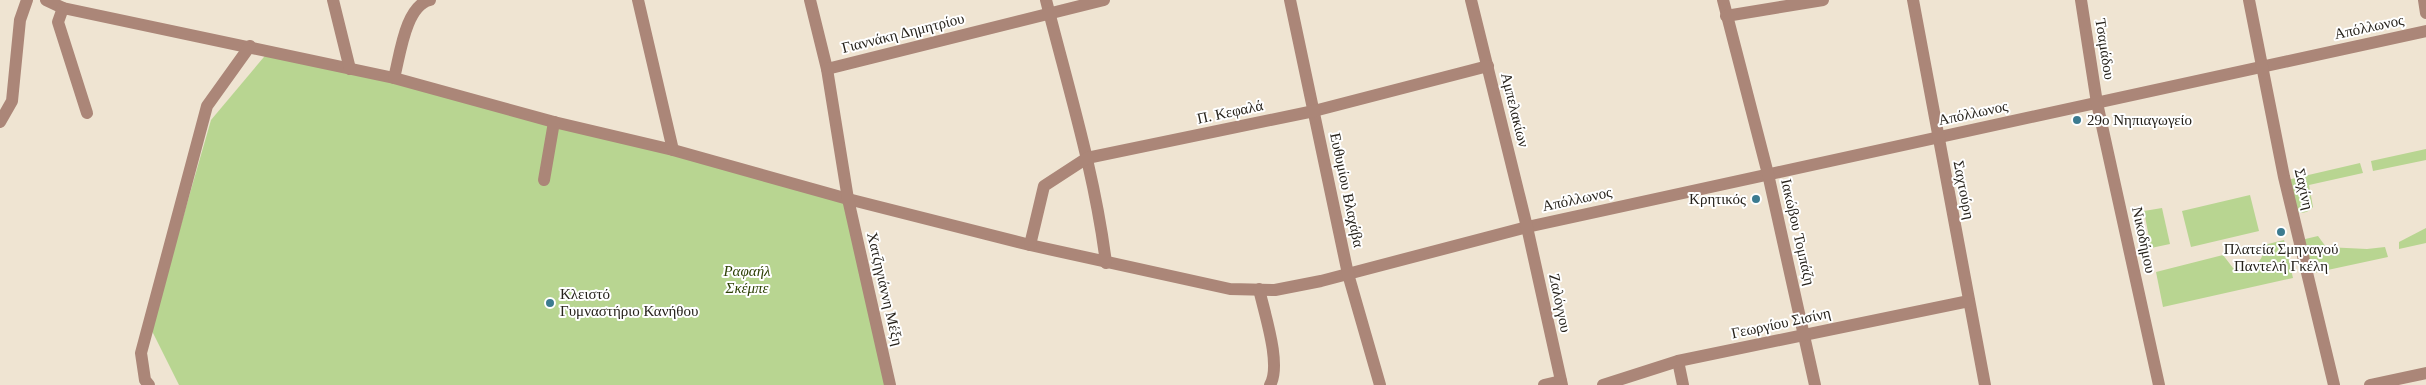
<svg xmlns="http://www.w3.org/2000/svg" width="2426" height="385" viewBox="0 0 2426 385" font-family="Georgia,serif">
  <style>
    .green { fill: #b8d591 }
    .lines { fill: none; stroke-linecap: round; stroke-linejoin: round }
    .minor { stroke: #ab8678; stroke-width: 12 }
    .poi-dot { fill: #3c7b90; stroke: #fff; stroke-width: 2 }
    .labels { text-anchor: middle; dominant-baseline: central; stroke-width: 4; stroke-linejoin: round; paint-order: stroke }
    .street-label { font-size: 15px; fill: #26221b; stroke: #fff }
    .poi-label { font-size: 15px; fill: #26221b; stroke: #fff; text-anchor: start }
    .park-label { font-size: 15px; font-style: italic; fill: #2d4004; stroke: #fff }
  </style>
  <rect width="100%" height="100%" fill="#efe4d2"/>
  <!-- green -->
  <g class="green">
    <path d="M 269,51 L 848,199 L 890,385 L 179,385 L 151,329 L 211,120 Z"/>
    <path d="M 2426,149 L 2426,160 L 2373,171 L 2371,161 Z"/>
    <path d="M 2360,163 L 2363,173 L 2309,185 L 2313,207 C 2307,214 2301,214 2294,210 L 2287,180 Z"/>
    <path d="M 2250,195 L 2259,231 L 2191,247 L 2182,211 Z"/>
    <path d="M 2162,208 L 2170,244 L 2151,248 L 2144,211 Z"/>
    <path d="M 2426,228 L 2426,243 L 2399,249 L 2399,242 Z"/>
    <path d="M 2318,236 L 2326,247 L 2367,249 L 2385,247 L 2388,257 L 2309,274 L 2301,240 Z"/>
    <path d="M 2284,240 L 2293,278 L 2163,307 L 2156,272 L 2223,255 L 2233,268 C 2250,270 2264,265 2264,245 Z"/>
  </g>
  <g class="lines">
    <!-- minor -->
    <g class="minor">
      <path d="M 46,0 L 63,8 L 394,78 L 554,122 L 673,150 L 848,199 L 1030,245 L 1230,289 L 1275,290 L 1321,281 L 1527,227 L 2426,31"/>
      <path d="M 333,0 L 350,69"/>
      <path d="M 638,0 L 673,150"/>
      <path d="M 810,0 L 827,69 L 848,199 L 890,385"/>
      <path d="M 1046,0 C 1068,87 1095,174 1106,263"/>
      <path d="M 1290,0 L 1348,274 L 1380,385"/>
      <path d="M 1471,0 L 1527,227 L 1562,385"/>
      <path d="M 1723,0 L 1768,174 L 1815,385"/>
      <path d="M 1913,0 L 1985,385"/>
      <path d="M 2081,0 L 2097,103 L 2159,385"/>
      <path d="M 2249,0 L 2284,177 L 2334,385"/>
      <path d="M 2424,0 L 2426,13"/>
      <path d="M 63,8 L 58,22 L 87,113"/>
      <path d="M 1726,16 L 1823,0"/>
      <path d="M 827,69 L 1104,0"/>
      <path d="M 394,78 C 400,56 405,6 430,0"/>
      <path d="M 0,122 L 12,101 L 20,20 L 27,0"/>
      <path d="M 544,180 L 554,122"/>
      <path d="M 1030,245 L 1044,186 L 1087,158 L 1314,111 L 1488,66"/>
      <path d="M 1259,289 C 1264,312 1282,365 1270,385"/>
      <path d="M 1678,361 L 1683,385"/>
      <path d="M 149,385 L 145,380 L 141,353 L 207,106 L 250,46"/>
      <path d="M 1544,385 L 1561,381"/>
      <path d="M 1603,385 L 1678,361 L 1969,301"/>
      <path d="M 2370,385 L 2426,373"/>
    </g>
  </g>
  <!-- markers -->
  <g class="poi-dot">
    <circle cx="2077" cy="120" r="5"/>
    <circle cx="1756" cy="199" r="5"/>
    <circle cx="2281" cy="232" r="5"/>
    <circle cx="550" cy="303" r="5"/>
  </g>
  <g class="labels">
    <!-- street labels -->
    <g class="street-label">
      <text transform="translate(2369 27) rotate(-12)">Απόλλωνος</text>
      <text transform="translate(903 33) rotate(-14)">Γιαννάκη Δημητρίου</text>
      <text transform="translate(2105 49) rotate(81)">Τσαμάδου</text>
      <text transform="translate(1515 110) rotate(76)">Αμπελακίων</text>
      <text transform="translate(1230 112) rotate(-12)">Π. Κεφαλά</text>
      <text transform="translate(1973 113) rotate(-12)">Απόλλωνος</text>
      <text transform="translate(2304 189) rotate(77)">Σαχίνη</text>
      <text transform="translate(1347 190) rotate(78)">Ευθυμίου Βλαχάβα</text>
      <text transform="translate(1964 190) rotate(79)">Σαχτούρη</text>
      <text transform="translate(1577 199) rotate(-12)">Απόλλωνος</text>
      <text transform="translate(1798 232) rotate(77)">Ιακώβου Τομπάζη</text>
      <text transform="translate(2144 240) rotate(78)">Νικοδήμου</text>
      <text transform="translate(885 289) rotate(77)">Χατζηγιάννη Μέξη</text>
      <text transform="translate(1560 303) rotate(78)">Ζαλόγγου</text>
      <text transform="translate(1781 323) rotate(-12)">Γεωργίου Σισίνη</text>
    </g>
    <!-- poi labels -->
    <g class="poi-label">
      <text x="2087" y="120">29ο Νηπιαγωγείο</text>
      <text x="1746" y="199" text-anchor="end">Κρητικός</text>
      <text x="2281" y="249" text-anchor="middle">Πλατεία Σμηναγού<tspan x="2281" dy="17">Παντελή Γκέλη</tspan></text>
      <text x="560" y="294">Κλειστό<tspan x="560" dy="17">Γυμναστήριο Κανήθου</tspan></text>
    </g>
    <!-- park labels -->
    <g class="park-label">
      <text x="747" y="271">Ραφαήλ<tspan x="747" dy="17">Σκέμπε</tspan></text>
    </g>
  </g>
</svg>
